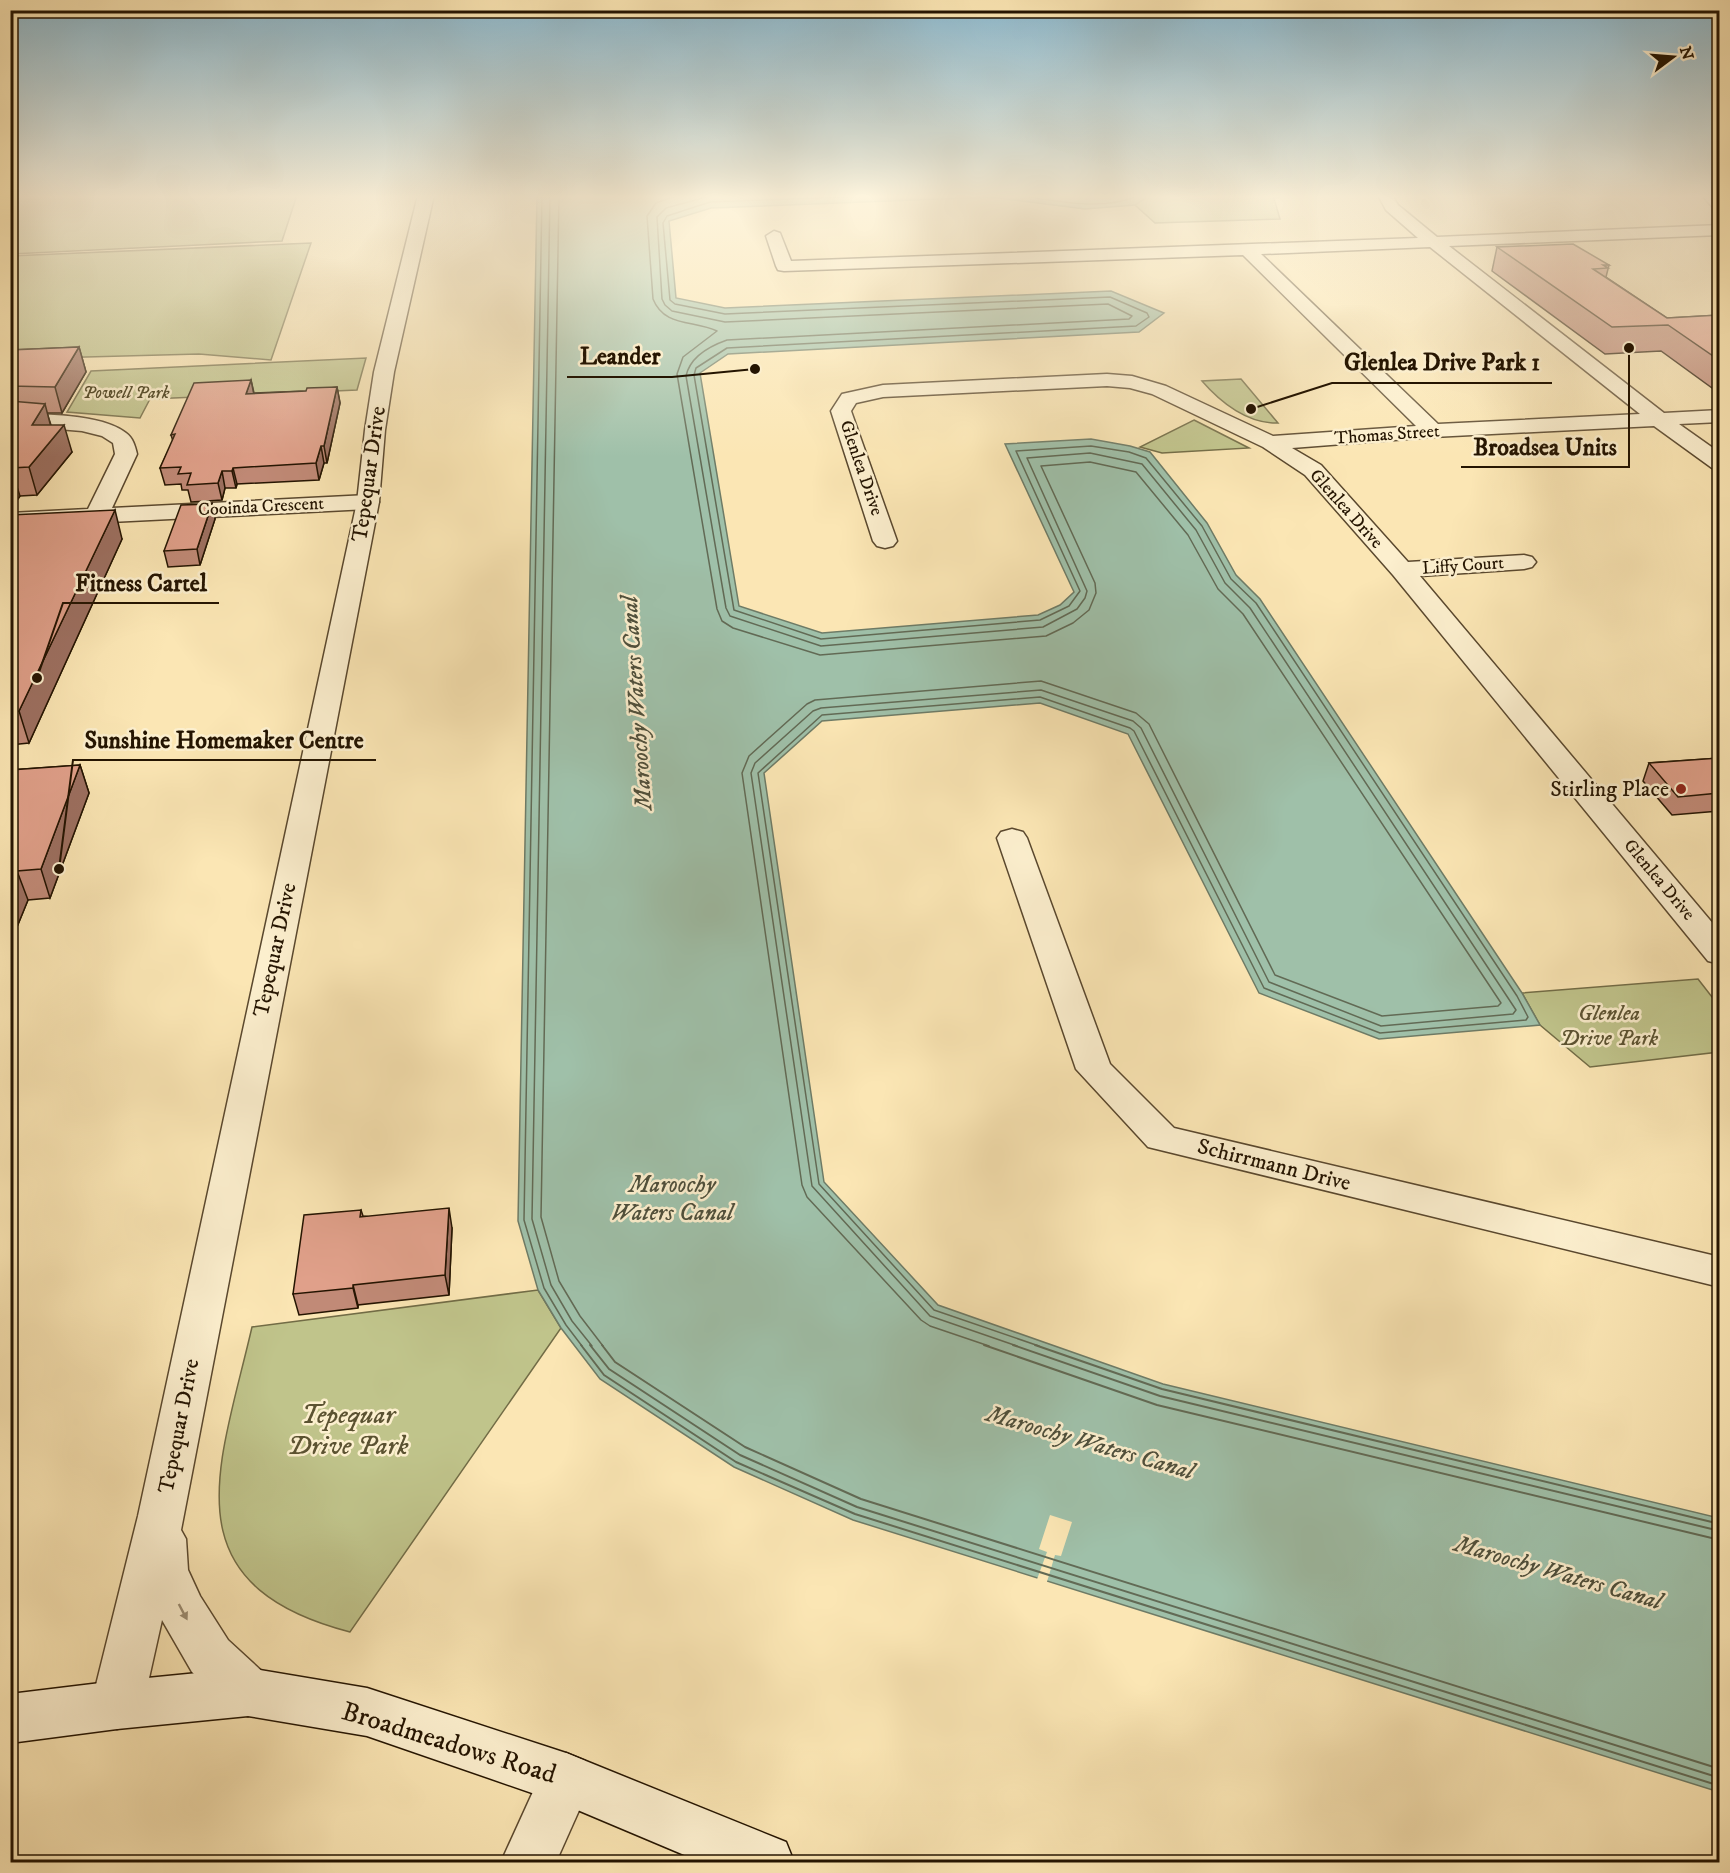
<svg xmlns="http://www.w3.org/2000/svg" width="1730" height="1873" viewBox="0 0 1730 1873" font-family="'IM FELL DW Pica',serif">
  <style>
    .green { fill: #c0c48b; stroke: #726c46; stroke-width: 1.5 }
    .water { fill: #9fc0a9; stroke: #6e7b66; stroke-width: 1.5 }
    .pier { fill: #fbe6b4 }
    .lines { fill: none; stroke-linecap: round; stroke-linejoin: round }
    .shore-far1 { stroke: #626a55; stroke-width: 1.5 }
    .shore { stroke: #626a55; stroke-width: 2 }
    .minor-casing { stroke: #5a482e; stroke-width: 3 }
    .tertiary-casing { stroke: #5a482e; stroke-width: 3 }
    .secondary-casing { stroke: #241401; stroke-width: 3 }
    .minor { fill: #fcefce; fill-rule: evenodd }
    .tertiary { fill: #fcefce; fill-rule: evenodd }
    .secondary { fill: #fcefce; fill-rule: evenodd }
    .wall { fill: #c18a77; stroke: #241401; stroke-width: 1.5 }
    .shaded-wall { fill: #9d7061; stroke: #241401; stroke-width: 1.5 }
    .building { fill: #e0a08a; stroke: #241401; stroke-width: 1.5 }
    .oneway { fill: #9b8c72 }
    .poi-dot { fill: #8f2418; stroke: #fcefce; stroke-width: 2 }
    .labels { text-anchor: middle; dominant-baseline: central; stroke-width: 5; stroke-linejoin: round; paint-order: stroke }
    .far-park-label { font-size: 18px; font-style: italic; fill: #5b5231; stroke: #fcefce }
    .far-street-label { font-size: 18px; fill: #241401; stroke: #fcefce }
    .street-label { font-size: 22px; fill: #241401; stroke: #fcefce }
    .poi-label { font-size: 22px; fill: #241401; stroke: #fcefce; text-anchor: end }
    .park-label { font-size: 22px; font-style: italic; fill: #5b5231; stroke: #fcefce }
    .water-label { font-size: 24px; font-style: italic; fill: #4f503c; stroke: #fcefce }
    .near-park-label { font-size: 27px; font-style: italic; fill: #5b5231; stroke: #fcefce }
    .near-street-label { font-size: 27px; fill: #241401; stroke: #fcefce }
    .leader { fill: none; stroke: #241401; stroke-width: 2 }
    .callout-dot { fill: #241401; stroke: #fcefce; stroke-width: 2 }
    .callout-label { font-size: 24px; text-anchor: middle; font-weight: bold; fill: #241401; stroke: #fcefce; stroke-width: 5; stroke-linejoin: round; paint-order: stroke }
  </style>
  <rect width="100%" height="100%" fill="#fbe6b4"/>
  <filter id="stains"><feTurbulence type="fractalNoise" baseFrequency=".00333" numOctaves="4"/><feColorMatrix values="0 0 0 0 .2 0 0 0 0 .09 0 0 0 0 .02 0 0 0 .5 -.17"/></filter>
  <radialGradient id="worn" r=".72"><stop offset=".6" stop-color="#630" stop-opacity="0"/><stop offset="1" stop-color="#630" stop-opacity=".3"/></radialGradient>
  <!-- green -->
  <g class="green">
    <path d="M 10,195 L 297,195 L 282,241 L 11,254 Z"/>
    <path d="M 1150,195 L 1273,195 L 1280,219 L 1155,223 L 1135,205 Z"/>
    <path d="M 311,243 L 271,360 L 199,354 L 11,359 L 10,256 Z"/>
    <path d="M 366,358 L 357,390 L 150,399 L 140,418 L 67,412 L 91,371 Z"/>
    <path d="M 1241,379 L 1278,423 C 1248,424 1221,403 1202,381 Z"/>
    <path d="M 1194,420 L 1249,448 L 1162,453 L 1140,447 Z"/>
    <path d="M 1698,979 L 1719,1006 L 1719,1052 L 1590,1067 L 1540,1025 L 1522,993 Z"/>
    <path d="M 538,1290 L 561,1328 L 350,1632 C 166,1584 220,1466 252,1327 Z"/>
  </g>
  <!-- water -->
  <path class="water" d="M 537,195 L 1150,195 L 1135,205 L 1085,209 L 990,197 L 711,208 L 669,221 L 676,298 L 725,308 L 1111,291 L 1164,313 L 1139,332 L 728,354 L 700,373 L 739,606 L 822,633 L 1038,615 L 1060,605 L 1074,592 L 1005,444 L 1091,439 L 1130,446 L 1150,452 L 1207,523 L 1236,575 L 1260,599 L 1522,993 L 1540,1025 L 1379,1039 L 1259,993 L 1128,734 L 1040,703 L 822,721 L 764,773 L 824,1182 L 938,1305 L 1163,1384 L 1719,1518 L 1719,1792 L 853,1520 L 734,1467 L 600,1379 L 561,1328 L 538,1290 L 518,1221 Z"/>
  <!-- pier -->
  <path class="pier" d="M 1050,1515 L 1072,1522 L 1061,1556 L 1055,1555 L 1046,1585 L 1036,1582 L 1047,1552 L 1039,1549 Z"/>
  <g class="lines">
    <!-- shore-far1 -->
    <g class="shore-far1">
      <path d="M 542,195 L 524,1220 L 544,1288 L 566,1325 L 582,1346"/>
      <path d="M 550,195 L 532,1219 L 551,1285 L 572,1321 L 592,1346"/>
      <path d="M 559,195 L 541,1217 L 559,1281 L 580,1316 L 603,1346"/>
      <path d="M 679,195 L 656,203 L 647,216 L 653,299 C 664,327 693,320 717,331 L 683,357 L 677,374 L 717,609 L 722,621 L 733,628 L 820,655 L 1046,636 L 1073,623 L 1089,610 L 1096,593 L 1095,583 L 1041,466 L 1090,462 L 1136,472 L 1188,535 L 1218,589 L 1243,614 L 1501,1003 L 1498,1006 L 1382,1016 L 1275,975 L 1149,724 L 1136,713 L 1041,681 L 815,700 L 807,704 L 749,756 L 742,773 L 802,1185 L 807,1197 L 921,1320 L 930,1326 L 989,1346"/>
      <path d="M 714,195 L 666,208 L 657,217 L 662,299 L 665,305 L 672,311 L 725,322 L 1108,304 L 1132,316 L 1129,319 L 727,340 C 710,346 690,357 686,376 L 726,608 L 730,616 L 821,646 L 1043,627 L 1077,609 L 1085,598 L 1087,591 L 1027,458 L 1090,453 L 1142,464 L 1196,530 L 1225,583 L 1250,608 L 1516,1010 L 1513,1014 L 1381,1026 L 1269,982 L 1141,728 L 1133,721 L 1041,690 L 821,708 L 813,711 L 755,763 L 751,773 L 812,1186 L 930,1316 L 1017,1346"/>
      <path d="M 903,195 L 710,202 L 667,216 L 663,223 L 670,300 L 675,304 L 725,314 L 1110,297 L 1147,313 L 1149,317 L 1136,326 L 727,348 L 696,368 L 694,375 L 734,610 L 821,639 L 1040,620 L 1069,606 L 1080,591 L 1016,451 L 1091,446 L 1129,452 L 1146,458 L 1202,526 L 1231,579 L 1256,603 L 1517,996 L 1528,1017 L 1526,1020 L 1380,1033 L 1264,988 L 1134,731 L 1130,728 L 1040,697 L 822,715 L 758,773 L 819,1184 L 934,1310 L 1039,1346"/>
      <path d="M 1018,195 C 1058,201 1101,212 1140,195"/>
    </g>
    <!-- shore -->
    <g class="shore">
      <path d="M 581,1345 L 604,1375 L 736,1462 L 855,1514 L 1720,1786"/>
      <path d="M 590,1345 L 609,1369 L 740,1455 L 857,1507 L 1720,1778"/>
      <path d="M 602,1345 L 615,1362 L 745,1447 L 861,1499 L 1720,1769"/>
      <path d="M 984,1345 L 1157,1405 L 1720,1540"/>
      <path d="M 1013,1345 L 1160,1396 L 1720,1531"/>
      <path d="M 1035,1345 L 1162,1389 L 1720,1524"/>
    </g>
    <!-- minor casing -->
    <g class="minor-casing">
      <g id="minor">
        <path d="M 1378,195 L 1392,195 L 1398,205 L 1437,237 L 1720,225 L 1720,235 L 1449,246 L 1664,413 L 1720,410 L 1720,422 L 1679,424 L 1720,453 L 1720,469 L 1712,468 L 1654,426 L 1433,437 L 1292,448 L 1321,465 L 1408,562 L 1524,555 L 1532,557 L 1536,562 L 1532,567 L 1524,569 L 1420,576 L 1720,932 L 1720,964 L 1708,961 L 1393,575 L 1305,475 L 1263,447 L 1152,394 L 1130,388 L 1107,386 L 883,397 L 856,403 L 851,411 L 897,541 L 893,546 L 885,548 L 877,546 L 873,541 L 831,411 L 842,394 L 883,385 L 1107,374 L 1132,376 L 1166,386 L 1273,436 L 1416,426 L 1243,255 L 784,271 L 778,270 L 776,266 L 766,236 L 774,231 L 780,233 L 791,261 L 1418,238 L 1386,210 ZM 1430,247 L 1640,414 L 1438,424 L 1261,254 Z"/>
        <path d="M 1702,195 L 1717,195 L 1720,197 L 1720,212 L 1715,210 Z"/>
        <path d="M 10,413 C 42,415 101,413 126,433 C 133,438 135,446 137,454 L 112,508 L 368,495 L 376,497 L 379,502 L 376,507 L 368,509 L 10,527 L 10,513 L 88,509 L 115,454 L 113,443 L 102,436 L 82,431 L 10,425 Z"/>
        <path d="M 1012,829 L 1023,832 L 1027,838 L 1110,1064 L 1174,1128 L 1720,1257 L 1720,1287 L 1148,1147 L 1076,1069 L 997,838 L 1001,832 Z"/>
        <path d="M 566,1753 L 585,1761 L 593,1779 L 556,1862 L 501,1862 L 547,1761 Z"/>
      </g>
    </g>
    <!-- tertiary casing -->
    <g class="tertiary-casing">
      <path id="tertiary" d="M 418,195 L 434,195 L 394,372 L 385,430 L 379,502 L 181,1530 L 186,1539 L 188,1570 L 200,1596 L 228,1640 L 266,1675 L 274,1692 L 266,1709 L 248,1716 L 230,1709 L 192,1672 L 162,1620 L 143,1705 L 135,1722 L 117,1729 L 99,1722 L 91,1705 L 138,1516 L 357,502 L 365,430 L 374,372 Z"/>
    </g>
    <!-- secondary casing -->
    <g class="secondary-casing">
      <path id="secondary" d="M 248,1668 L 367,1688 L 566,1753 L 786,1842 L 794,1862 L 701,1862 L 561,1803 L 367,1736 L 248,1716 L 117,1729 L 10,1743 L 10,1694 L 117,1681 Z"/>
    </g>
    <!-- minor -->
    <use href="#minor" class="minor"/>
    <!-- tertiary -->
    <use href="#tertiary" class="tertiary"/>
    <!-- secondary -->
    <use href="#secondary" class="secondary"/>
  </g>
  <!-- wall -->
  <g class="wall">
    <path d="M 1497,247 L 1609,265 L 1606,277 L 1667,318 L 1719,315 L 1719,393 L 1661,351 L 1605,354 L 1492,271 Z"/>
    <path d="M 79,347 L 86,372 L 62,413 L 47,413 L 51,425 L 72,452 L 37,495 L 20,496 L 10,510 L 10,350 Z"/>
    <path d="M 251,380 L 254,393 L 306,391 L 337,387 L 340,403 L 327,463 L 324,463 L 319,480 L 237,484 L 236,488 L 225,488 L 222,500 L 191,502 L 188,490 L 182,490 L 181,484 L 165,485 L 160,468 L 173,441 L 171,435 Z"/>
    <path d="M 212,504 L 215,519 L 200,565 L 168,567 L 164,551 Z"/>
    <path d="M 10,515 L 122,539 L 29,743 L 10,745 Z"/>
    <path d="M 1719,758 L 1719,811 L 1672,815 L 1643,781 L 1649,763 Z"/>
    <path d="M 80,765 L 89,793 L 50,898 L 28,900 L 10,944 L 10,770 Z"/>
    <path d="M 361,1210 L 363,1216 L 452,1228 L 449,1295 L 358,1305 L 358,1308 L 299,1315 L 293,1294 Z"/>
  </g>
  <!-- shaded-wall -->
  <g class="shaded-wall">
    <path d="M 79,347 L 86,372 L 62,413 L 55,387 Z"/>
    <path d="M 251,380 L 254,395 L 246,394 Z"/>
    <path d="M 337,387 L 340,403 L 327,463 L 324,446 Z"/>
    <path d="M 45,404 L 52,431 L 32,425 Z"/>
    <path d="M 64,425 L 72,452 L 37,495 L 29,467 Z"/>
    <path d="M 321,446 L 324,463 L 319,480 L 316,463 Z"/>
    <path d="M 11,468 L 20,496 L 10,510 L 10,469 Z"/>
    <path d="M 233,468 L 237,484 L 236,488 L 232,471 Z"/>
    <path d="M 222,471 L 225,488 L 222,500 L 218,483 Z"/>
    <path d="M 212,504 L 215,519 L 200,565 L 197,549 Z"/>
    <path d="M 115,510 L 122,539 L 29,743 L 19,711 Z"/>
    <path d="M 80,765 L 89,793 L 50,898 L 41,869 Z"/>
    <path d="M 17,871 L 28,900 L 10,944 L 10,888 Z"/>
    <path d="M 449,1208 L 452,1228 L 449,1295 L 445,1275 Z"/>
    <path d="M 353,1285 L 358,1305 L 358,1308 L 353,1288 Z"/>
  </g>
  <!-- building -->
  <g class="building">
    <path d="M 1573,244 L 1609,265 L 1603,265 L 1608,268 L 1593,269 L 1667,318 L 1719,315 L 1719,360 L 1668,325 L 1612,327 L 1497,247 Z"/>
    <path d="M 79,347 L 55,387 L 10,386 L 10,350 Z"/>
    <path d="M 251,380 L 246,394 L 306,391 L 307,388 L 337,387 L 324,446 L 321,446 L 316,463 L 233,468 L 232,471 L 222,471 L 218,483 L 187,485 L 191,473 L 178,474 L 181,467 L 160,468 L 175,434 L 171,435 L 194,383 Z"/>
    <path d="M 10,401 L 45,404 L 32,425 L 64,425 L 29,467 L 11,468 L 10,469 Z"/>
    <path d="M 212,504 L 197,549 L 164,551 L 181,505 Z"/>
    <path d="M 115,510 L 19,711 L 10,712 L 10,515 Z"/>
    <path d="M 1719,758 L 1719,793 L 1678,797 L 1649,763 Z"/>
    <path d="M 80,765 L 41,869 L 17,871 L 10,888 L 10,770 Z"/>
    <path d="M 449,1208 L 445,1275 L 353,1285 L 353,1288 L 293,1294 L 304,1215 L 361,1210 L 360,1217 Z"/>
  </g>
  <!-- one-way arrows -->
  <defs><path id="oneway-solid" d="M-6-.8H1V-3.2L6.5 0L1 3.2V.8H-6Z" transform="scale(1.5)"/></defs>
  <use class="oneway" href="#oneway-solid" transform="translate(183 1612) rotate(62)"/>
  <!-- sky -->
  <linearGradient id="sky" x2="0" y2="1"><stop stop-color="#8bb9cf"/><stop offset="0.43" stop-color="#fdf4dd"/><stop offset="1" stop-color="#fdf4dd" stop-opacity="0"/></linearGradient>
  <rect width="1730" height="457" fill="url(#sky)"/>
  <!-- markers -->
  <circle class="poi-dot" cx="1681" cy="789" r="6"/>
  <g class="labels">
    <!-- far-park labels -->
    <g class="far-park-label">
      <text x="126" y="393">Powell Park</text>
    </g>
    <!-- far-street labels -->
    <g class="far-street-label">
      <text transform="translate(1387 435) rotate(-4)">Thomas Street</text>
      <text transform="translate(861 468) rotate(71)">Glenlea Drive</text>
      <text transform="translate(261 507) rotate(-3)">Cooinda Crescent</text>
      <text transform="translate(1346 509) rotate(48)">Glenlea Drive</text>
      <text transform="translate(1463 566) rotate(-4)">Liffy Court</text>
      <text transform="translate(1659 880) rotate(50)">Glenlea Drive</text>
    </g>
    <!-- street labels -->
    <g class="street-label">
      <text transform="translate(369 474) rotate(-82)">Tepequar Drive</text>
      <text transform="translate(275 950) rotate(-78)">Tepequar Drive</text>
      <text transform="translate(1274 1165) rotate(14)">Schirrmann Drive</text>
      <text transform="translate(179 1426) rotate(-79)">Tepequar Drive</text>
    </g>
    <!-- poi labels -->
    <g class="poi-label">
      <text x="1669" y="789">Stirling Place</text>
    </g>
    <!-- park labels -->
    <g class="park-label">
      <text x="1609" y="1013">Glenlea<tspan x="1609" dy="25">Drive Park</tspan></text>
    </g>
    <!-- water labels -->
    <g class="water-label">
      <text transform="translate(637 703) rotate(-94)">Maroochy Waters Canal</text>
      <text x="672" y="1185">Maroochy<tspan x="672" dy="28">Waters Canal</tspan></text>
      <text transform="translate(1090 1443) rotate(16)">Maroochy Waters Canal</text>
      <text transform="translate(1558 1573) rotate(16)">Maroochy Waters Canal</text>
    </g>
    <!-- near-park labels -->
    <g class="near-park-label">
      <text x="348" y="1415">Tepequar<tspan x="348" dy="31">Drive Park</tspan></text>
    </g>
    <!-- near-street labels -->
    <g class="near-street-label">
      <text transform="translate(449 1743) rotate(17)">Broadmeadows Road</text>
    </g>
  </g>
  <!-- callouts -->
  <path class="leader" d="M755 369L672 377H567M1251 409L1332 383H1552M1629 348L1629 467H1461M37 678L63 603H219M59 869L73 760H376"/>
  <g class="callout-dot">
    <circle cx="755" cy="369" r="6"/>
    <circle cx="1251" cy="409" r="6"/>
    <circle cx="1629" cy="348" r="6"/>
    <circle cx="37" cy="678" r="6"/>
    <circle cx="59" cy="869" r="6"/>
  </g>
  <g class="callout-label">
    <text x="620" y="364">Leander</text>
    <text x="1442" y="370">Glenlea Drive Park 1</text>
    <text x="1545" y="455">Broadsea Units</text>
    <text x="141" y="591">Fitness Cartel</text>
    <text x="224" y="748">Sunshine Homemaker Centre</text>
  </g>
  <!-- margin -->
  <rect width="1730" height="1873" fill="none" stroke="#fbe6b4" stroke-width="36"/>
  <rect x="12" y="12" width="1706" height="1849" fill="none" stroke="#241401" stroke-width="3"/>
  <rect x="18" y="18" width="1694" height="1837" fill="none" stroke="#241401" stroke-width="1.5"/>
  <!-- north arrow -->
  <g transform="translate(1673 57) rotate(74)" stroke="#fcefce" stroke-width="4.5" paint-order="stroke">
  <path d="M0-4.5L10 22L0 15L-10 22Z" fill="#241401"/>
  <text y="-9" font-size="16" font-weight="bold" text-anchor="middle" fill="#241401">N</text>
  </g>
  <rect width="100%" height="100%" filter="url(#stains)"/>
  <rect width="100%" height="100%" fill="url(#worn)"/>
</svg>
